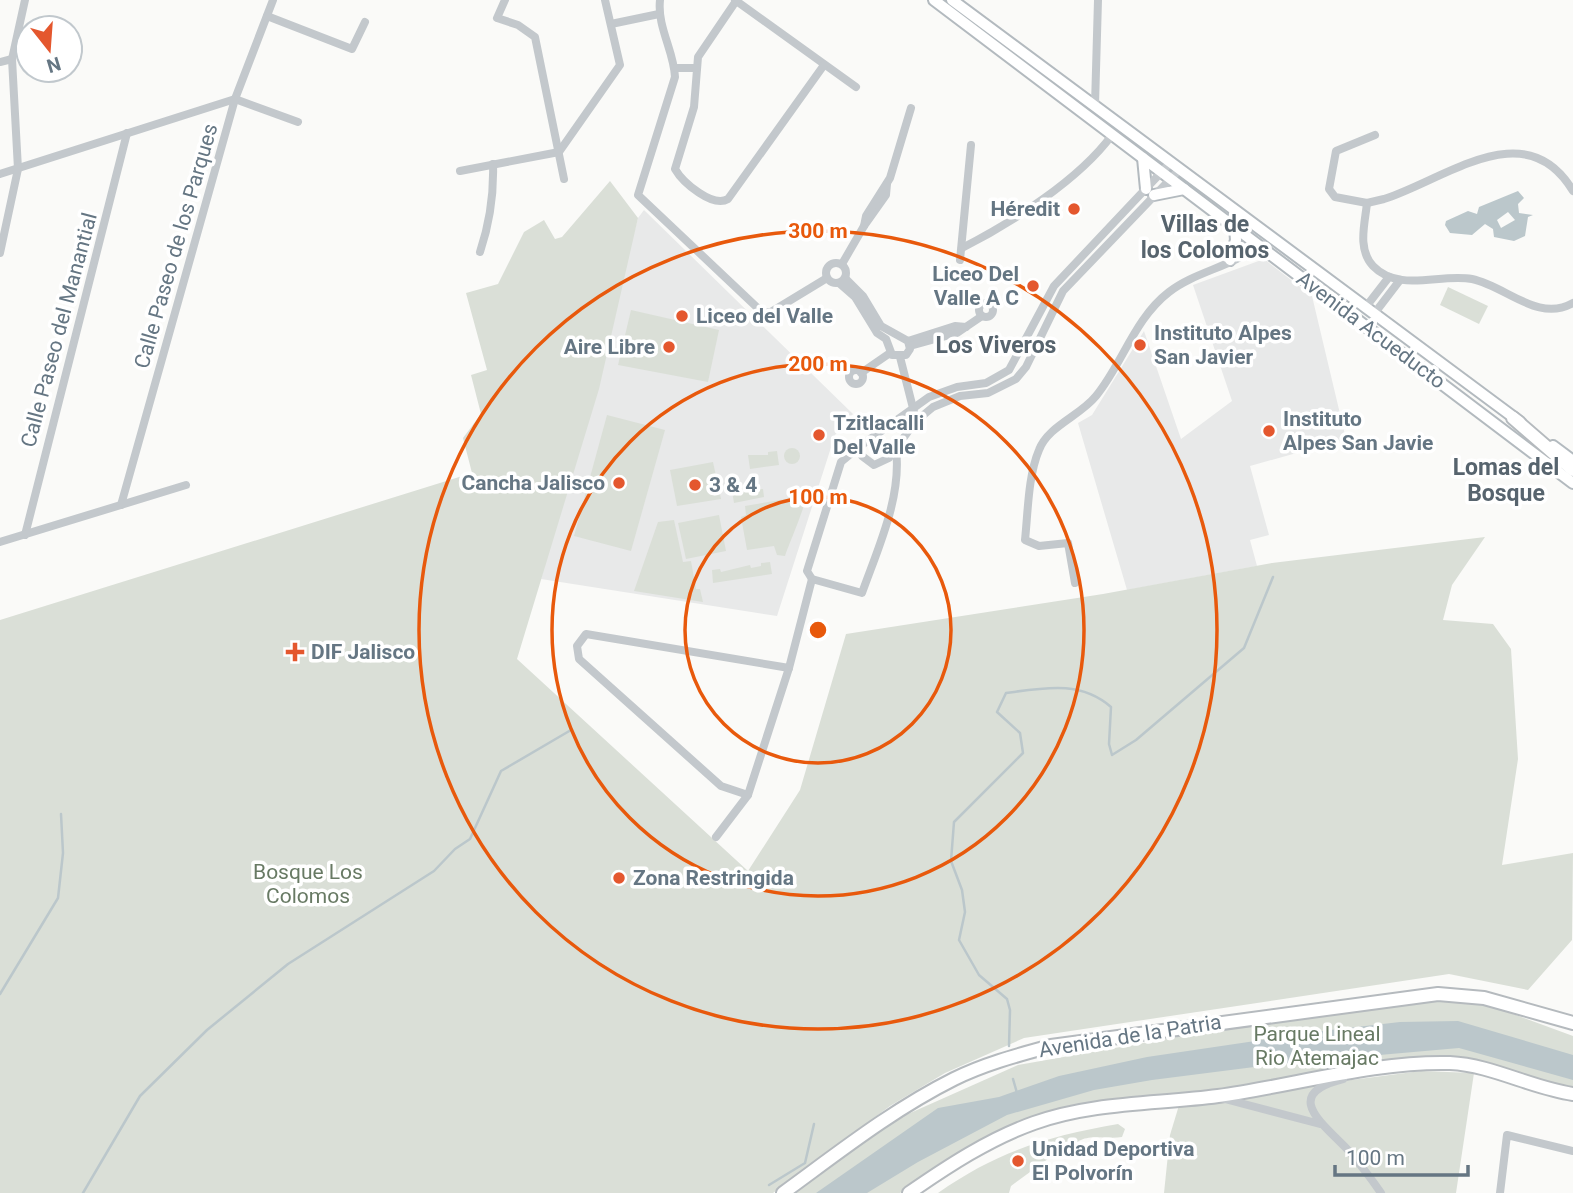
<svg xmlns="http://www.w3.org/2000/svg" width="1573" height="1193" viewBox="0 0 1573 1193" font-family="Roboto,sans-serif">
  <style>
    .built { fill: #e8e9e9 }
    .green { fill: #dadfd7 }
    .water { fill: #bbc7cb; fill-rule: evenodd }
    .lines { fill: none; stroke-linecap: round; stroke-linejoin: round }
    .stream { stroke: #bbc7cb; stroke-width: 2.5 }
    .secondary-casing { stroke: #b3babf; stroke-width: 14 }
    .primary-casing { stroke: #b5babe; stroke-width: 16 }
    .street { stroke: #c3c8cc; stroke-width: 8 }
    .secondary { stroke: #fff; stroke-width: 10 }
    .primary { stroke: #fff; stroke-width: 12 }
    .ring { fill: none; stroke: #e8590c; stroke-width: 3.5 }
    .poi-dot { fill: #e4572e; stroke: #fff; stroke-width: 2.5 }
    .labels { text-anchor: middle; dominant-baseline: central; stroke-width: 7; stroke-linejoin: round; paint-order: stroke }
    .poi-label { font-size: 21px; font-weight: bold; fill: #657683; stroke: #fff; text-anchor: start }
    .street-label { font-size: 21px; fill: #657683; stroke: #fff }
    .park-label { font-size: 21px; fill: #687a64; stroke: #fff }
    .neighbourhood-label { font-size: 23px; font-weight: bold; fill: #57646e; stroke: #fff }
    .centre { fill: #e8590c; stroke: #fff; stroke-width: 3.5 }
    .ring-label { font-size: 21px; text-anchor: middle; font-weight: bold; fill: #e8590c; stroke: #fff; stroke-width: 7; stroke-linejoin: round; paint-order: stroke }
  </style>
  <rect width="100%" height="100%" fill="#fafaf8"/>
  <!-- built -->
  <g class="built">
    <path d="M 644,210 L 853,414 L 835,435 L 777,616 L 541,579 L 638,218 Z"/>
    <path d="M 1264,259 L 1312,296 L 1346,439 L 1250,466 L 1269,535 L 1250,540 L 1257,566 L 1127,590 L 1078,423 L 1092,415 L 1144,331 L 1181,439 L 1232,401 L 1193,285 Z"/>
  </g>
  <!-- green -->
  <g class="green">
    <path d="M 610,181 L 638,218 L 599,389 L 517,659 L 748,871 L 800,790 L 846,634 L 1103,594 L 1272,563 L 1485,537 L 1452,585 L 1443,620 L 1493,624 L 1511,649 L 1518,759 L 1502,865 L 1573,853 L 1572,940 L 1528,990 L 1449,974 L 1024,1038 L 945,1073 L 890,1106 L 773,1193 L 0,1193 L 0,620 L 472,473 L 463,438 L 481,414 L 471,375 L 487,370 L 466,293 L 498,284 L 524,232 L 544,220 L 555,239 L 562,237 Z"/>
    <path d="M 1448,287 L 1488,306 L 1479,324 L 1440,305 Z"/>
    <path d="M 631,310 L 719,330 L 708,382 L 618,365 Z"/>
    <path d="M 607,415 L 665,430 L 631,551 L 574,536 Z"/>
    <circle cx="792" cy="456" r="8"/>
    <path d="M 777,451 L 779,465 L 750,469 L 748,455 L 768,455 L 768,452 Z"/>
    <path d="M 713,462 L 721,499 L 677,506 L 670,470 Z"/>
    <path d="M 763,489 L 764,497 L 734,503 L 732,491 Z"/>
    <path d="M 796,494 L 806,496 C 806,505 789,544 785,556 L 777,555 L 774,546 L 747,550 L 741,517 L 746,515 L 745,506 L 792,498 Z"/>
    <path d="M 719,515 L 726,551 L 686,559 L 678,523 Z"/>
    <path d="M 674,520 L 683,562 L 691,561 L 696,589 L 700,589 L 703,602 L 634,591 L 658,522 Z"/>
    <path d="M 770,562 L 772,574 L 713,583 L 712,570 L 720,569 L 721,572 L 750,565 L 751,568 L 761,566 L 761,563 Z"/>
    <path d="M 1439,999 L 1486,1004 L 1573,1036 L 1573,1091 L 1466,1061 L 1061,1113 L 943,1163 L 900,1193 L 788,1193 L 899,1118 L 1018,1065 L 1223,1029 Z"/>
    <path d="M 1421,1071 L 1474,1073 L 1456,1193 L 1164,1193 L 1170,1135 L 1180,1102 Z"/>
    <path d="M 1118,1124 L 1125,1129 L 1122,1137 C 1103,1140 1077,1130 1071,1153 L 1056,1153 L 1011,1186 L 1009,1193 L 938,1193 C 996,1152 1048,1136 1118,1124 Z"/>
  </g>
  <!-- water -->
  <g class="water">
    <path d="M 1518,191 L 1524,198 L 1518,204 L 1519,213 L 1533,215 L 1528,217 L 1525,236 L 1514,241 L 1494,237 L 1493,229 L 1485,224 L 1472,235 L 1450,233 L 1445,225 L 1446,221 L 1468,211 L 1477,214 L 1479,207 ZM 1508,212 L 1515,220 L 1501,228 L 1497,220 Z"/>
    <path d="M 1458,1021 L 1573,1055 L 1573,1080 L 1459,1048 L 1277,1064 L 1152,1080 L 1094,1090 L 1007,1115 L 918,1162 L 867,1193 L 816,1193 L 938,1108 L 999,1097 L 1059,1076 L 1147,1057 L 1322,1031 L 1400,1022 Z"/>
  </g>
  <g class="lines">
    <!-- stream -->
    <g class="stream">
      <path d="M 0,994 L 58,898 L 63,853 L 61,814"/>
      <path d="M 1009,1046 L 1010,1010 L 1007,999 L 979,975 L 959,940 L 965,912 L 962,890 L 951,861 L 954,822 L 1023,753 L 1020,733 L 997,712 L 1006,693 C 1044,688 1080,680 1111,707 L 1109,744 L 1112,755 L 1136,740 L 1244,648 L 1273,577"/>
      <path d="M 1013,1079 L 1017,1093"/>
      <path d="M 769,1185 L 805,1163 L 814,1124"/>
      <path d="M 83,1193 L 140,1096 L 207,1030 L 288,964 L 434,871 L 455,849 L 470,839 L 501,771 L 571,730"/>
    </g>
    <!-- secondary casing -->
    <g class="secondary-casing">
      <g id="secondary">
        <path d="M 934,0 L 1573,483"/>
        <path d="M 952,0 L 1520,422"/>
        <path d="M 1143,158 L 1146,189"/>
        <path d="M 1154,195 L 1184,189"/>
        <path d="M 1230,260 L 1236,240 L 1235,228"/>
        <path d="M 1553,446 L 1573,461"/>
      </g>
    </g>
    <!-- primary casing -->
    <g class="primary-casing">
      <g id="primary">
        <path d="M 1513,418 L 1573,470"/>
        <path d="M 783,1193 C 838,1153 892,1110 954,1079 C 984,1064 1018,1055 1051,1046 L 1438,994 L 1484,998 L 1573,1023"/>
        <path d="M 909,1193 C 948,1166 989,1139 1034,1123 C 1092,1102 1158,1104 1218,1096 C 1292,1086 1375,1061 1450,1063 C 1492,1065 1531,1088 1573,1094"/>
      </g>
    </g>
    <!-- street -->
    <g class="street">
      <path d="M 505,0 L 497,18 L 518,25 L 535,37 L 564,179"/>
      <path d="M 660,0 C 657,27 674,51 675,77 L 638,195 L 763,313 L 771,312 L 827,278"/>
      <path d="M 735,0 L 856,87"/>
      <path d="M 736,1 L 698,57 L 694,107 L 675,169 C 683,183 713,208 728,199 L 824,65"/>
      <path d="M 267,16 L 352,49 L 365,22"/>
      <path d="M 611,24 L 659,14"/>
      <path d="M 0,62 L 12,59"/>
      <path d="M 675,68 L 697,68"/>
      <path d="M 1095,105 L 1098,0"/>
      <path d="M 1375,135 L 1336,151 L 1329,189 L 1335,197 L 1367,203 L 1384,199 C 1446,179 1526,112 1573,191"/>
      <path d="M 1171,162 L 1054,286 L 1009,370 L 986,383 L 957,387 L 929,397 L 859,447 L 862,456 L 874,465 L 889,458 L 915,422 L 933,407 L 960,396 L 988,393 L 1016,379 L 1026,367 L 1063,291 L 1180,169"/>
      <path d="M 460,171 L 559,152 L 620,65 L 605,0"/>
      <path d="M 0,174 L 235,99 L 298,122"/>
      <path d="M 1367,203 C 1365,223 1357,249 1373,266 C 1399,293 1440,273 1472,279 C 1506,286 1538,323 1573,303"/>
      <path d="M 864,226 L 886,195 L 887,184"/>
      <path d="M 962,248 C 1011,223 1079,180 1112,135"/>
      <path d="M 480,252 C 490,222 494,196 493,164"/>
      <path d="M 0,253 L 18,169 L 12,59 L 25,0"/>
      <path d="M 960,260 L 971,145"/>
      <circle cx="836" cy="273" r="10"/>
      <path d="M 842,264 L 864,226 L 866,216 L 890,178 L 911,108"/>
      <path d="M 839,283 L 855,297 L 877,333 L 886,339 L 892,355 L 906,355 L 910,349 L 908,341 L 881,326 L 863,296 L 845,278"/>
      <circle cx="986" cy="310" r="7"/>
      <path d="M 1365,308 L 1389,277"/>
      <path d="M 1374,314 L 1400,280"/>
      <path d="M 908,341 L 955,326 L 966,327"/>
      <path d="M 910,346 L 957,333 L 982,316"/>
      <path d="M 900,357 L 914,412"/>
      <circle cx="856" cy="377" r="7"/>
      <path d="M 861,373 L 890,353"/>
      <path d="M 859,447 L 841,462 L 807,571 L 812,579 L 862,593 C 878,548 902,497 896,449"/>
      <path d="M 121,505 L 235,99 L 273,0"/>
      <path d="M 25,535 L 127,133"/>
      <path d="M 0,542 L 186,485"/>
      <path d="M 1075,583 L 1068,543 L 1039,546 L 1025,540 C 1028,512 1028,476 1039,450 C 1048,426 1080,416 1096,396 C 1123,363 1134,319 1169,292 C 1196,271 1233,267 1258,245"/>
      <path d="M 748,795 L 721,786 L 579,659 L 577,646 L 586,634 L 789,668"/>
      <path d="M 716,837 L 748,795 L 789,668 L 812,579"/>
      <path d="M 1343,1079 C 1282,1094 1321,1122 1347,1149 C 1359,1163 1371,1178 1381,1193"/>
      <path d="M 1221,1098 L 1320,1124"/>
      <path d="M 1500,1193 L 1507,1135 L 1573,1151"/>
    </g>
    <!-- secondary -->
    <use href="#secondary" class="secondary"/>
    <!-- primary -->
    <use href="#primary" class="primary"/>
  </g>
  <!-- distance rings -->
  <g class="ring">
    <circle cx="818" cy="630" r="133"/>
    <circle cx="818" cy="630" r="266"/>
    <circle cx="818" cy="630" r="399"/>
  </g>
  <!-- markers -->
  <g class="poi-dot">
    <circle cx="1074" cy="209" r="7"/>
    <circle cx="1033" cy="286" r="7"/>
    <circle cx="682" cy="316" r="7"/>
    <circle cx="1140" cy="345" r="7"/>
    <circle cx="669" cy="347" r="7"/>
    <circle cx="1269" cy="431" r="7"/>
    <circle cx="819" cy="435" r="7"/>
    <circle cx="619" cy="483" r="7"/>
    <circle cx="695" cy="485" r="7"/>
    <path d="M291.5 641.5h7v7h7v7h-7v7h-7v-7h-7v-7h7z"/>
    <circle cx="619" cy="878" r="7"/>
    <circle cx="1018" cy="1161" r="7"/>
  </g>
  <g class="labels">
    <!-- poi labels -->
    <g class="poi-label">
      <text x="1060" y="209" text-anchor="end">Héredit</text>
      <text x="1019" y="274" text-anchor="end">Liceo Del<tspan x="1019" dy="24">Valle A C</tspan></text>
      <text x="696" y="316">Liceo del Valle</text>
      <text x="1154" y="333">Instituto Alpes<tspan x="1154" dy="24">San Javier</tspan></text>
      <text x="655" y="347" text-anchor="end">Aire Libre</text>
      <text x="1283" y="419">Instituto<tspan x="1283" dy="24">Alpes San Javie</tspan></text>
      <text x="833" y="423">Tzitlacalli<tspan x="833" dy="24">Del Valle</tspan></text>
      <text x="605" y="483" text-anchor="end">Cancha Jalisco</text>
      <text x="709" y="485">3 &amp; 4</text>
      <text x="311" y="652">DIF Jalisco</text>
      <text x="633" y="878">Zona Restringida</text>
      <text x="1032" y="1149">Unidad Deportiva<tspan x="1032" dy="24">El Polvorín</tspan></text>
    </g>
    <!-- street labels -->
    <g class="street-label">
      <text transform="translate(176 246) rotate(-74)">Calle Paseo de los Parques</text>
      <text transform="translate(59 330) rotate(-75)">Calle Paseo del Manantial</text>
      <text transform="translate(1371 330) rotate(37)">Avenida Acueducto</text>
      <text transform="translate(1130 1036) rotate(-9)">Avenida de la Patria</text>
    </g>
    <!-- park labels -->
    <g class="park-label">
      <text x="308" y="872">Bosque Los<tspan x="308" dy="24">Colomos</tspan></text>
      <text x="1317" y="1034">Parque Lineal<tspan x="1317" dy="24">Rio Atemajac</tspan></text>
    </g>
    <!-- neighbourhood labels -->
    <g class="neighbourhood-label">
      <text x="1205" y="224">Villas de<tspan x="1205" dy="26">los Colomos</tspan></text>
      <text x="996" y="345">Los Viveros</text>
      <text x="1506" y="467">Lomas del<tspan x="1506" dy="26">Bosque</tspan></text>
    </g>
  </g>
  <circle cx="818" cy="630" r="10" class="centre"/>
  <g class="ring-label">
    <text x="818" y="238">300 m</text>
    <text x="818" y="371">200 m</text>
    <text x="818" y="504">100 m</text>
  </g>
  <!-- north arrow -->
  <g transform="translate(49 49) rotate(163)"><circle r="33" fill="#ffffff" stroke="#c1c8cd" stroke-width="2"/>
  <path d="M0-5L12 26L0 18L-12 26Z" fill="#e4572e"/>
  <text y="-10" font-size="19" font-weight="bold" text-anchor="middle" fill="#657683">N</text>
  </g>
  <!-- scale -->
  <path d="M1335 1165v10h133v-10" fill="none" stroke="#657683" stroke-width="3.5"/>
  <text x="1346" y="1165" font-size="21" fill="#657683" stroke="#ffffff" stroke-width="5" paint-order="stroke">100 m</text>
</svg>
